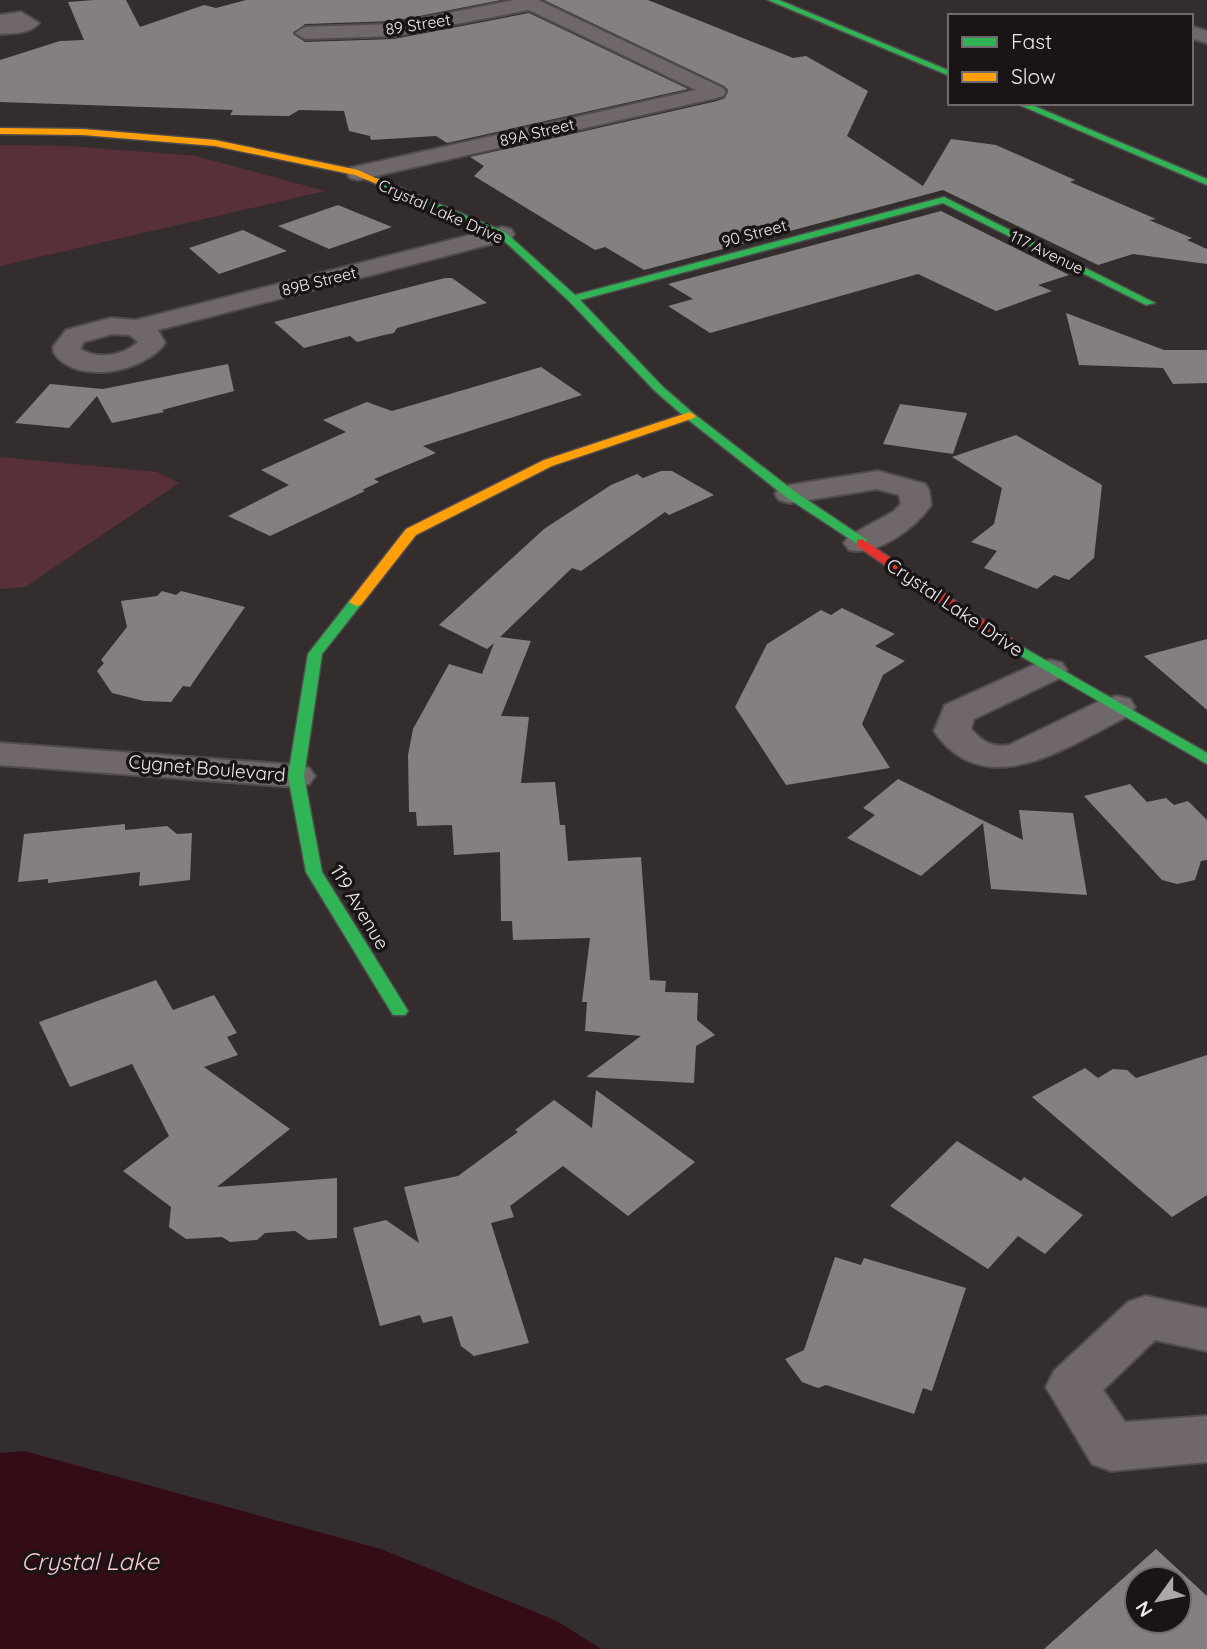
<svg xmlns="http://www.w3.org/2000/svg" width="1207" height="1649" viewBox="0 0 1207 1649" font-family="Quicksand,sans-serif">
  <style>
    .green { fill: #583038 }
    .water { fill: #340c16 }
    .building { fill: #858080; fill-rule: evenodd }
    .lines { fill: none; stroke-linecap: round; stroke-linejoin: round }
    .street-casing { stroke: #504c4d; stroke-width: 4 }
    .fast-casing { stroke: #504c4d; stroke-width: 3 }
    .slow-casing { stroke: #504c4d; stroke-width: 3 }
    .jam-casing { stroke: #504c4d; stroke-width: 3 }
    .street { fill: #6f6769; fill-rule: evenodd }
    .fast { fill: #30b455; fill-rule: evenodd }
    .slow { fill: #ff9f0a; fill-rule: evenodd }
    .jam { fill: #e5322d; fill-rule: evenodd }
    .labels { text-anchor: middle; dominant-baseline: central; stroke-width: 7; stroke-linejoin: round; paint-order: stroke }
    .far-street-label { font-size: 16px; fill: #f0e9ea; stroke: #191516 }
    .street-label { font-size: 19px; fill: #f0e9ea; stroke: #191516 }
    .near-water-label { font-size: 24px; font-style: italic; fill: #fcc9d0; stroke: #191516 }
  </style>
  <rect width="100%" height="100%" fill="#332d2e"/>
  <!-- green -->
  <g class="green">
    <path d="M 0,145 L 70,146 L 196,156 L 325,191 L 0,266 Z"/>
    <path d="M 0,457 L 157,472 L 179,483 L 25,587 L 0,589 Z"/>
  </g>
  <!-- water -->
  <path class="water" d="M 24,1451 L 381,1549 L 557,1621 L 601,1649 L 0,1649 L 0,1453 Z"/>
  <!-- building -->
  <g class="building">
    <path d="M 94,0 L 126,0 L 140,27 L 204,5 L 216,8 L 246,0 L 501,0 L 394,21 L 305,24 L 293,34 L 305,42 L 394,39 L 529,13 L 688,89 L 447,143 L 436,136 L 371,140 L 370,136 L 349,131 L 344,111 L 299,110 L 289,116 L 230,115 L 233,110 L 0,102 L 0,60 L 60,41 L 84,40 L 68,2 Z"/>
    <path d="M 544,0 L 648,0 L 793,58 L 806,56 L 868,91 L 847,136 L 923,186 L 951,139 L 996,145 L 1075,180 L 1070,182 L 1156,219 L 1149,220 L 1192,238 L 1187,240 L 1207,249 L 1207,264 L 1133,254 L 1098,265 L 943,190 L 644,270 L 605,247 L 595,250 L 474,176 L 484,166 L 470,157 L 717,101 L 725,98 L 728,90 L 724,86 Z"/>
    <path d="M 338,205 L 392,227 L 329,249 L 278,226 Z"/>
    <path d="M 941,211 L 1069,275 L 1038,285 L 1052,291 L 996,311 L 918,274 L 710,333 L 668,306 L 693,299 L 668,284 Z"/>
    <path d="M 243,230 L 287,251 L 219,274 L 189,248 Z"/>
    <path d="M 445,278 L 452,278 L 487,303 L 397,328 L 394,333 L 384,335 L 357,342 L 350,336 L 304,348 L 274,322 Z"/>
    <path d="M 1066,313 L 1164,350 L 1207,350 L 1207,383 L 1173,384 L 1163,368 L 1079,365 Z"/>
    <path d="M 228,364 L 234,391 L 162,410 L 164,412 L 112,423 L 97,396 L 69,428 L 15,423 L 50,384 L 103,389 Z"/>
    <path d="M 541,367 L 582,395 L 423,446 L 436,453 L 374,479 L 379,482 L 362,490 L 365,491 L 270,536 L 228,516 L 289,485 L 261,470 L 346,432 L 323,420 L 367,402 L 392,411 Z"/>
    <path d="M 900,404 L 967,413 L 953,454 L 883,444 Z"/>
    <path d="M 1016,435 L 1102,485 L 1094,558 L 1069,580 L 1054,575 L 1037,589 L 984,568 L 997,551 L 971,542 L 994,524 L 1002,488 L 952,457 Z"/>
    <path d="M 661,471 L 672,471 L 714,495 L 669,515 L 665,512 L 581,571 L 572,568 L 500,637 L 531,641 L 501,716 L 529,717 L 521,783 L 555,782 L 560,825 L 565,825 L 568,861 L 641,857 L 650,980 L 666,981 L 665,992 L 698,993 L 697,1020 L 715,1035 L 696,1046 L 694,1083 L 586,1077 L 641,1036 L 585,1031 L 587,1002 L 582,1002 L 590,938 L 513,940 L 512,921 L 501,921 L 500,852 L 454,855 L 452,825 L 417,826 L 416,812 L 409,812 L 408,755 L 413,729 L 449,664 L 482,674 L 494,643 L 487,649 L 439,625 L 544,529 L 611,485 L 637,474 L 643,478 Z"/>
    <path d="M 162,591 L 176,595 L 181,591 L 245,607 L 190,687 L 183,686 L 171,702 L 144,701 L 112,693 L 97,671 L 104,663 L 101,660 L 127,627 L 121,601 L 157,596 Z"/>
    <path d="M 842,608 L 895,634 L 875,646 L 905,661 L 883,675 L 862,724 L 890,768 L 786,785 L 735,707 L 767,644 L 821,610 L 831,615 Z"/>
    <path d="M 1207,639 L 1207,710 L 1144,656 Z"/>
    <path d="M 898,779 L 1023,840 L 1019,810 L 1073,813 L 1087,895 L 991,889 L 983,823 L 921,876 L 847,838 L 875,815 L 863,808 Z"/>
    <path d="M 1130,784 L 1147,802 L 1166,798 L 1174,805 L 1188,801 L 1207,820 L 1207,860 L 1201,861 L 1195,880 L 1177,884 L 1162,880 L 1084,796 Z"/>
    <path d="M 125,824 L 125,830 L 167,826 L 177,834 L 192,833 L 190,880 L 139,886 L 140,872 L 48,883 L 48,879 L 18,882 L 24,834 Z"/>
    <path d="M 156,980 L 173,1010 L 214,995 L 237,1033 L 227,1037 L 238,1055 L 204,1067 L 290,1129 L 217,1187 L 337,1178 L 337,1238 L 308,1240 L 295,1231 L 265,1233 L 257,1240 L 230,1242 L 222,1237 L 186,1239 L 169,1227 L 171,1207 L 123,1171 L 169,1136 L 132,1064 L 70,1087 L 39,1022 Z"/>
    <path d="M 1207,1055 L 1207,1195 L 1172,1217 L 1032,1097 L 1085,1068 L 1098,1078 L 1113,1069 L 1127,1070 L 1136,1078 Z"/>
    <path d="M 596,1090 L 695,1162 L 628,1216 L 563,1166 L 510,1206 L 514,1217 L 491,1223 L 529,1343 L 474,1356 L 461,1346 L 452,1316 L 423,1323 L 420,1315 L 380,1326 L 353,1228 L 386,1220 L 419,1243 L 404,1187 L 458,1176 L 518,1132 L 515,1130 L 554,1100 L 592,1128 Z"/>
    <path d="M 957,1141 L 1021,1181 L 1024,1177 L 1083,1215 L 1045,1254 L 1018,1236 L 988,1269 L 890,1206 Z"/>
    <path d="M 835,1257 L 861,1265 L 864,1258 L 966,1288 L 932,1391 L 923,1388 L 914,1414 L 826,1385 L 818,1388 L 802,1382 L 785,1359 L 804,1350 Z"/>
    <path d="M 1156,1549 L 1207,1596 L 1207,1649 L 1044,1649 ZM 1137,1579 L 1179,1579 L 1179,1621 L 1137,1621 Z"/>
  </g>
  <g class="lines">
    <!-- street casing -->
    <g class="street-casing">
      <g id="street">
        <path d="M 514,0 L 538,0 L 723,88 L 726,92 L 723,96 L 716,98 L 358,180 L 350,178 L 347,173 L 350,168 L 696,90 L 529,10 L 394,36 L 305,39 L 295,33 L 305,27 L 394,24 Z"/>
        <path d="M 21,12 L 39,23 C 30,34 14,33 0,34 L 0,15 Z"/>
        <path d="M 1191,26 L 1207,31 L 1207,43 L 1191,38 Z"/>
        <path d="M 502,227 L 511,229 L 514,234 L 511,239 L 158,330 L 165,343 C 145,372 76,386 54,353 L 53,347 L 66,330 L 111,318 L 136,320 ZM 112,334 L 130,335 L 138,342 C 123,356 98,360 80,349 L 84,342 Z"/>
        <path d="M 878,471 L 925,484 L 929,490 L 931,505 C 916,527 877,557 849,550 L 844,543 L 849,536 L 893,512 L 901,504 L 899,495 L 877,489 L 790,503 L 779,500 L 775,494 L 779,488 L 790,485 Z"/>
        <path d="M 1050,660 L 1062,663 L 1067,670 L 1062,677 L 974,719 L 971,729 C 982,741 992,748 1009,745 L 1104,699 L 1117,696 L 1130,699 L 1135,707 L 1130,715 C 1070,745 986,806 934,731 L 945,705 L 1038,663 Z"/>
        <path d="M 0,743 L 296,765 L 309,768 L 315,776 L 309,784 L 296,787 L 0,765 Z"/>
        <path d="M 1146,1296 L 1207,1309 L 1207,1351 L 1155,1340 L 1103,1390 L 1125,1422 L 1207,1416 L 1207,1462 L 1111,1471 L 1092,1464 L 1046,1387 L 1054,1371 L 1128,1302 Z"/>
      </g>
    </g>
    <!-- fast casing -->
    <g class="fast-casing">
      <g id="fast">
        <path d="M 768,0 L 779,0 L 950,71 L 950,76 Z"/>
        <path d="M 1015,103 L 1027,103 L 1207,179 L 1207,185 Z"/>
        <path d="M 377,178 L 505,232 L 575,295 L 944,197 L 1155,303 L 1146,305 L 943,203 L 580,300 L 663,387 L 694,414 L 794,491 L 867,540 L 867,546 L 862,547 L 786,497 L 686,418 L 655,391 L 569,301 L 499,236 L 374,183 L 372,181 Z"/>
        <path d="M 356,598 L 363,602 L 322,654 L 304,776 L 322,872 L 408,1011 L 405,1015 L 393,1015 L 306,872 L 288,776 L 308,654 L 351,599 Z"/>
        <path d="M 1007,638 L 1207,753 L 1207,764 L 1002,645 L 1000,642 Z"/>
      </g>
    </g>
    <!-- slow casing -->
    <g class="slow-casing">
      <g id="slow">
        <path d="M 0,128 L 83,129 L 215,140 L 358,170 L 382,181 L 377,184 L 355,175 L 215,146 L 83,135 L 0,134 Z"/>
        <path d="M 690,412 L 696,416 L 694,418 L 552,466 L 416,535 L 361,605 L 356,606 L 349,602 L 406,529 L 544,460 Z"/>
      </g>
    </g>
    <!-- jam casing -->
    <g class="jam-casing">
      <path id="jam" d="M 862,539 L 1012,639 L 1014,642 L 1012,645 L 1002,645 L 857,546 L 857,540 Z"/>
    </g>
    <!-- street -->
    <use href="#street" class="street"/>
    <!-- fast -->
    <use href="#fast" class="fast"/>
    <!-- slow -->
    <use href="#slow" class="slow"/>
    <!-- jam -->
    <use href="#jam" class="jam"/>
  </g>
  <g class="labels">
    <!-- far-street labels -->
    <g class="far-street-label">
      <text transform="translate(418 24) rotate(-9)">89 Street</text>
      <text transform="translate(537 132) rotate(-13)">89A Street</text>
      <text transform="translate(441 211) rotate(24)">Crystal Lake Drive</text>
      <text transform="translate(754 233) rotate(-15)">90 Street</text>
      <text transform="translate(1047 252) rotate(26)">117 Avenue</text>
      <text transform="translate(319 281) rotate(-14)">89B Street</text>
    </g>
    <!-- street labels -->
    <g class="street-label">
      <text transform="translate(955 607) rotate(34)">Crystal Lake Drive</text>
      <text transform="translate(207 768) rotate(5)">Cygnet Boulevard</text>
      <text transform="translate(360 907) rotate(59)">119 Avenue</text>
    </g>
    <!-- near-water labels -->
    <g class="near-water-label">
      <text x="90" y="1561">Crystal Lake</text>
    </g>
  </g>
  <!-- legend -->
  <rect x="948" y="14" width="245" height="91" fill="#191516" stroke="#6f6a6b" stroke-width="2"/>
  <rect x="962" y="37" width="35" height="10" fill="#30b455" stroke="#6f6a6b" stroke-width="2"/>
  <text x="1011" y="49" font-size="21" fill="#f0e9ea">Fast</text>
  <rect x="962" y="72" width="35" height="10" fill="#ff9f0a" stroke="#6f6a6b" stroke-width="2"/>
  <text x="1011" y="84" font-size="21" fill="#f0e9ea">Slow</text>
  <!-- north arrow -->
  <g transform="translate(1158 1600) rotate(237)"><circle r="33" fill="#191516" stroke="#6f6a6b" stroke-width="2"/>
  <path d="M0-5L12 26L0 18L-12 26Z" fill="#aea7a8"/>
  <text y="-10" font-size="19" font-weight="bold" text-anchor="middle" fill="#f0e9ea">N</text>
  </g>
</svg>
